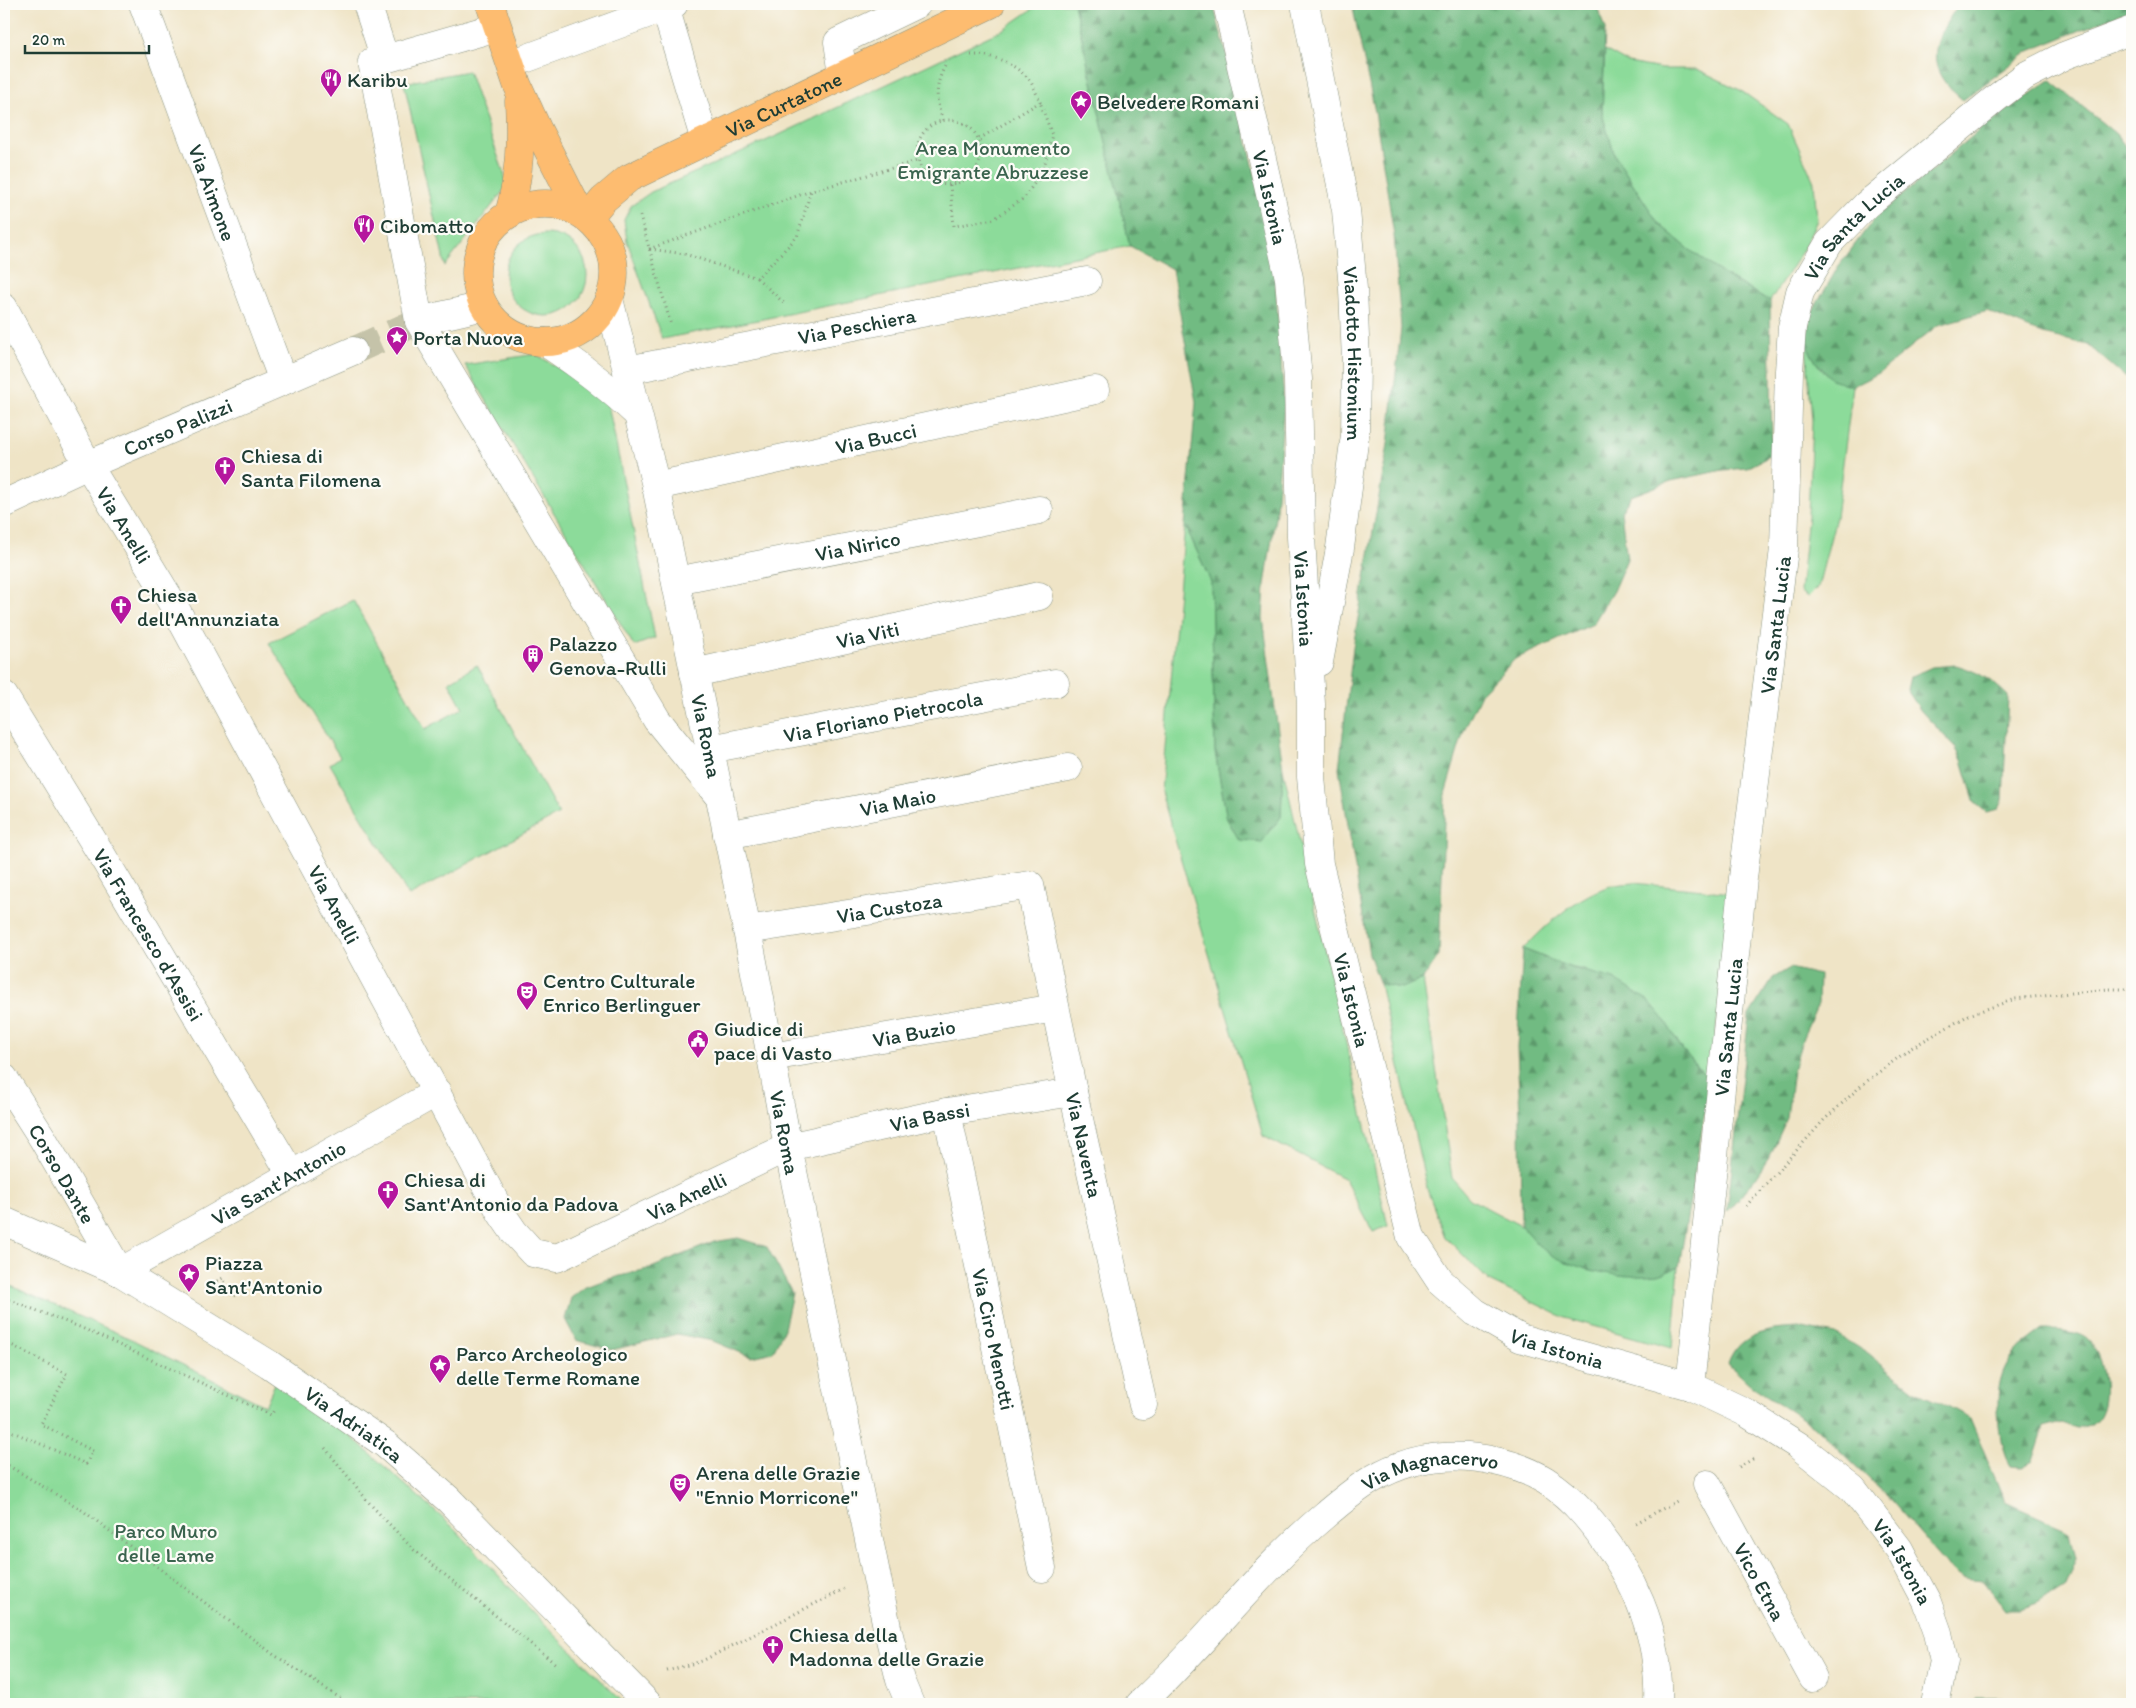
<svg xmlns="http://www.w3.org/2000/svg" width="2136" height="1708" viewBox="0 0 2136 1708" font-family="Itim,sans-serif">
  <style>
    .green { fill: #8cdb9a; stroke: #568c67 }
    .forest { fill: url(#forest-firs); stroke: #487c5b }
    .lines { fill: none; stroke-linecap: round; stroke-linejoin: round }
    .minor-tunnel { stroke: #c5c3a9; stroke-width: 28; stroke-dasharray: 28 14; stroke-linecap: butt }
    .minor-casing { stroke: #87907d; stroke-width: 29 }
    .major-casing { stroke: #87907d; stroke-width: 29 }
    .path { stroke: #87907d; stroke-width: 3; stroke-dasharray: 1 4; stroke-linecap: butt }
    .minor { stroke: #fff; stroke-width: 28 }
    .major { stroke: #fdbc70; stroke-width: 28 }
    .labels { text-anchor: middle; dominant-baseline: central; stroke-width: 4.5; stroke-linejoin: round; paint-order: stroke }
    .poi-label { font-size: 21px; fill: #1f3d34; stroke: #fdfcf7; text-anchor: start }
    .street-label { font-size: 21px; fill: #1f3d34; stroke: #fdfcf7 }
    .park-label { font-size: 21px; fill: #3a644e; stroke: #fdfcf7 }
  </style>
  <defs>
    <pattern id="forest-firs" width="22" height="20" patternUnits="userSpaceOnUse" patternTransform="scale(1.25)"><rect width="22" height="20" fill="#71bb82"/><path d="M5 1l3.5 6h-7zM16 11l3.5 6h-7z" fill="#5c996b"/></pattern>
  </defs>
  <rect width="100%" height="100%" fill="#fdfcf7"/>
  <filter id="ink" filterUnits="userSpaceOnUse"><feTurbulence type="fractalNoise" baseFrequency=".02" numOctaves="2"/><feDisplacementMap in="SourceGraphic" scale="10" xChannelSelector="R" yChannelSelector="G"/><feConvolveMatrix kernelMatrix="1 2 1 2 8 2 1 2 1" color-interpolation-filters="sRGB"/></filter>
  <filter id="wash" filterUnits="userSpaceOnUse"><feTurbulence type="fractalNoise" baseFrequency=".0096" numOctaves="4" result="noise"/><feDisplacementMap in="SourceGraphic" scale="20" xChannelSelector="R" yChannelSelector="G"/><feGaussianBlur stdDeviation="1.12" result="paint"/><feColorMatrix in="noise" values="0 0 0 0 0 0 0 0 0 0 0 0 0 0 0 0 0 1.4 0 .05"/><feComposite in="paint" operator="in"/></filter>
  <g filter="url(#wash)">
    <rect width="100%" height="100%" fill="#efe4c6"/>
    <!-- green -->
    <g class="green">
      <path d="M 1040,4 L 1074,4 L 1130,246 L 662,339 L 627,241 L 624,220 L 631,206 L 651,192 L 779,135 L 1002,30 Z"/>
      <path d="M 1605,50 L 1628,63 L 1662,69 L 1697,69 L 1740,90 L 1788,124 L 1814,182 L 1817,220 L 1804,248 L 1770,301 L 1726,276 L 1690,250 L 1658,223 L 1615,156 L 1602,114 Z"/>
      <path d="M 468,71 L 508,185 L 445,266 L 404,83 Z"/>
      <circle cx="546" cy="275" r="41"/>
      <path d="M 1806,344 C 1820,371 1824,377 1853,386 L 1836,517 L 1818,587 L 1808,597 L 1800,592 L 1808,516 L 1812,421 Z"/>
      <path d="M 536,354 L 607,399 L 655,638 L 634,646 L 465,365 Z"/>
      <path d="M 1185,525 L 1211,582 L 1215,752 L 1227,819 L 1281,817 L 1283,769 L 1388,1226 L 1373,1232 L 1345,1179 L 1263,1136 L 1161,792 Z"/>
      <path d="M 353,600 L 425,729 L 463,708 L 449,682 L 477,665 L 559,814 L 409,896 L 330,764 L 340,757 L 269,643 Z"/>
      <path d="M 1634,883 L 1732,893 L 1710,1081 L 1682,1049 L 1664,1019 L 1584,970 L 1569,967 L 1523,949 C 1548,924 1573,899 1607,887 C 1615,884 1625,884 1634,883 Z"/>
      <path d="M 1423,979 L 1452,1178 L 1470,1199 L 1521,1226 L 1540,1247 L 1657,1275 L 1679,1267 L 1672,1348 L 1565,1318 L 1489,1281 L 1445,1237 L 1428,1192 L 1380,984 L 1402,988 Z"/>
      <path d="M 4,1283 L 131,1339 L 265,1406 L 277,1379 L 339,1426 L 455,1529 L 545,1625 L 625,1704 L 4,1704 Z"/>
    </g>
    <!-- forest -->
    <g class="forest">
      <path d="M 1074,4 L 1213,4 L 1231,71 L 1273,250 L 1284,403 L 1276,511 L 1265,585 L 1263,618 L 1283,769 L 1281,817 L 1262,842 L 1239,840 L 1227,819 L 1215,752 L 1211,582 L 1185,525 L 1196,402 L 1172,269 L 1130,246 Z"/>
      <path d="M 1352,4 L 1596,4 L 1605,29 L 1602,114 L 1615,156 L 1659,224 L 1690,250 L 1726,276 L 1770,301 L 1772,455 L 1747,468 L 1723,470 L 1671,481 L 1631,496 L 1621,512 L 1627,559 L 1613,591 L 1593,624 L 1515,659 L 1481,694 L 1464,730 L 1445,794 L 1439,955 L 1423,979 L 1402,988 L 1380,984 L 1369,954 L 1339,769 L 1353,647 L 1388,444 L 1401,328 L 1394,235 L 1375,112 Z"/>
      <path d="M 1959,4 L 2132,4 L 2132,9 L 2029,51 L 1963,100 C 1922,68 1932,42 1959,4 Z"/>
      <path d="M 2050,80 L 2116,134 L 2132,155 L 2132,376 L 2124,376 L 2088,345 L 2043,334 L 1987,311 L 1938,325 L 1879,373 L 1853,386 L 1831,379 L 1816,362 L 1806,344 L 1811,314 L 1838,267 L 1874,219 L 1982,128 Z"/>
      <path d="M 1956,665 C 1977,671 1992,680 2008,696 L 2003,800 L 1999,809 L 1986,812 L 1975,803 L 1962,760 L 1955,747 L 1921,711 L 1907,690 L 1910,677 L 1932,667 Z"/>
      <path d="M 1523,949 L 1569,967 L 1614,979 L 1649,1001 L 1664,1019 L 1682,1049 L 1710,1081 L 1679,1267 C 1672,1270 1664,1273 1657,1275 C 1623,1280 1565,1269 1539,1246 C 1533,1240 1527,1232 1521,1226 L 1520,1114 L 1517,1048 Z"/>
      <path d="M 1790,968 L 1819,975 L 1818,1004 L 1803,1037 L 1793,1070 L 1787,1118 L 1770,1156 L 1752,1183 L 1727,1212 L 1749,1015 L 1773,978 Z"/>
      <path d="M 738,1238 L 767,1247 L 792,1293 L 784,1329 L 773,1352 L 751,1357 L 713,1341 L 677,1334 L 612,1350 L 576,1340 L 565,1319 L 571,1298 L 584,1288 L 605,1280 L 651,1268 L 714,1242 Z"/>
      <path d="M 1802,1328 L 1836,1334 L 1868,1354 L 1913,1390 L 1940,1402 L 1970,1418 L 2005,1502 L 2070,1531 L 2076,1558 L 2065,1586 L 2039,1603 L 2019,1610 L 2005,1610 L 1983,1581 C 1963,1579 1958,1581 1946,1563 L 1888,1497 L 1814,1426 L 1752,1386 L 1728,1364 C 1740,1331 1771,1329 1802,1328 Z"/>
      <path d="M 2042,1330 C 2056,1330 2072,1330 2084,1337 C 2108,1352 2117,1430 2077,1428 C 2072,1427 2067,1424 2063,1422 L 2044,1427 L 2033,1461 L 2022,1467 L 2010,1466 C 2002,1453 2001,1440 1999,1425 C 1995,1377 2002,1358 2042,1330 Z"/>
      <path d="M 1975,1698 L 2002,1698 L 2010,1704 L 1974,1704 Z"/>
    </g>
  </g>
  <g filter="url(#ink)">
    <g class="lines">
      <!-- minor-tunnel -->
      <path class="minor-tunnel" d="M 353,351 L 419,321"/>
      <!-- minor casing -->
      <g class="minor-casing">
        <g id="minor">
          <path id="s1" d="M 143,4 L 283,381"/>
          <path d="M 367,4 L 385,59 L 497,27"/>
          <path id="s2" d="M 1227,4 L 1289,278 L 1298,379 L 1301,537 L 1311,704 L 1311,777 L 1319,864 L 1411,1237 L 1440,1281 L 1475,1312 L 1520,1338 L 1690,1386 L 1745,1412 L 1799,1446 L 1853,1489 L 1899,1549 L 1927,1602 L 1938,1633 L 1944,1661 L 1935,1704"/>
          <path id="s3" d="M 1305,4 L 1346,210 L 1353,289 L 1356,361 L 1355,435 L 1340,548 L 1319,662"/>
          <path d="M 665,7 L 705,141"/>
          <path d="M 385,59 L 372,62 L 419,321 L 657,720 L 717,794"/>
          <path d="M 511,64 L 674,4"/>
          <path d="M 843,74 L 838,42 L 917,4"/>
          <path id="s4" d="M 609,299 L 656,486 L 747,930 L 788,1147 L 887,1627 L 900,1680 L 910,1704"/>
          <path id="s5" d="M 4,308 L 88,465 L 174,606 L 501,1213 L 514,1232 L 533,1253 L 557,1258 L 788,1147 L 947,1112 L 1073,1092"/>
          <path d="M 419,321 L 484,306"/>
          <path d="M 545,342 C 578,364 608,386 637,414"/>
          <path id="s6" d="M 627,370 L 1087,281"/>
          <path id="s7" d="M 656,486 L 1095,390"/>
          <path id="s8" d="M 4,504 L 88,465 L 353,351"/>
          <path id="s9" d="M 676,581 L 1039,510"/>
          <path id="s10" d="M 694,673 L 1039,596"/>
          <path id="s11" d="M 4,696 L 103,857 L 291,1174"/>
          <path id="s12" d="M 710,749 L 1055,683"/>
          <path id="s13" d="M 727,835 L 1068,768"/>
          <path id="s14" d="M 747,930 L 1030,885 L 1073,1092 L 1143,1405"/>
          <path id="s15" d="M 771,1057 L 1055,1008"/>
          <path id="s16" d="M 4,1078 L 43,1139 L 120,1272"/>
          <path id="s17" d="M 947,1112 L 1042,1568"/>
          <path id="s18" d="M 4,1221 L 120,1272 L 269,1364 L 385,1444 L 448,1499 L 648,1704"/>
          <path id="s19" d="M 120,1272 L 437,1092"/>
          <path id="s20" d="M 1690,1386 L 1743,878 L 1784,549 L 1789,371 L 1792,327 L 1800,292 L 1829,243 L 1866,205 L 1995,99 L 2025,76 L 2064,56 L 2132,30"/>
          <path id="s21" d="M 1707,1484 L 1813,1678"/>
          <path id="s22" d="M 1140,1704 C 1205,1644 1258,1571 1326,1514 C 1349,1495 1371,1476 1400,1466 C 1429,1455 1464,1454 1495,1461 C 1533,1469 1560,1486 1585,1515 C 1632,1570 1661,1631 1658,1704"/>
        </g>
      </g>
      <!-- major casing -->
      <g class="major-casing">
        <g id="major">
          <path d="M 490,4 L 517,84 L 537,128 L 580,213"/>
          <circle cx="545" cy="273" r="69"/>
          <path d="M 509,214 C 520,175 521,140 519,101"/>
          <path id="s23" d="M 588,218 L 603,200 L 629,178 L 991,4"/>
        </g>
      </g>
      <!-- path -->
      <g class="path">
        <path d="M 971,55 C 993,54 1013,63 1028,78 C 1033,84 1037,95 1040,102 L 979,139"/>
        <circle cx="949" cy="152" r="32"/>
        <path d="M 943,120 C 935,101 935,85 945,66"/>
        <path d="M 950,185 L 954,226 L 994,219 L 1024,198 L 1043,171 L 1052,135 L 1040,102"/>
        <path d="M 640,216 L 671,325"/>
        <path d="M 649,249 L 811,191 L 917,161"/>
        <path d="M 650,249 L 685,254 L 757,278 L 797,237 L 811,191"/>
        <path d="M 757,278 L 784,303"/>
        <path d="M 1746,1206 L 1824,1120 L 1862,1085 L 1911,1048 L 1969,1015 L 2015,999 L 2108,989 L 2132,989"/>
        <path d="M 217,1281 L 223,1278 L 233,1297 L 238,1294"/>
        <path d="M 4,1298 L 82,1328 L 271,1415 L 274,1410"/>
        <path d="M 4,1341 L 67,1374 L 41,1424 L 93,1451 L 86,1464 L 4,1428"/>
        <path d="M 325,1448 L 371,1505 L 414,1550 L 557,1665"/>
        <path d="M 4,1463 L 82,1510 L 273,1654 L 349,1704"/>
        <path d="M 1739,1467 L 1753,1459"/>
        <path d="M 1636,1523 L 1677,1501"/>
        <path d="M 667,1671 L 702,1661 L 844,1589"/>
      </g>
      <!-- minor -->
      <use href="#minor" class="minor"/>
      <!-- major -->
      <use href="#major" class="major"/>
    </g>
  </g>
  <!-- icons -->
  <defs>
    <g id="restaurant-pin" transform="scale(1.125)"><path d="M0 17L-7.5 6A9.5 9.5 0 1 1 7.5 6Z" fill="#b5179e" stroke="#fdfcf7"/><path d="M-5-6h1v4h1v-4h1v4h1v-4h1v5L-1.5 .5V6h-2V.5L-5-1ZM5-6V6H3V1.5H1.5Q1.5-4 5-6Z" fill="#fff"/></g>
    <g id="sight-pin" transform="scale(1.125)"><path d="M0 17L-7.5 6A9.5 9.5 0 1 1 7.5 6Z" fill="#b5179e" stroke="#fdfcf7"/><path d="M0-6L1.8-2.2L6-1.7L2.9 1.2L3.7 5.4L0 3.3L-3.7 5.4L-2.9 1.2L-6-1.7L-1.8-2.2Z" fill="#fff"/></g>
    <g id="church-pin" transform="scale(1.125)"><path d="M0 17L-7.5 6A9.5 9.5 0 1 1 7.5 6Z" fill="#b5179e" stroke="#fdfcf7"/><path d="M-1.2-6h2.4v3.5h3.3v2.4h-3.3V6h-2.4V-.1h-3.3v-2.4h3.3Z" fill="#fff"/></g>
    <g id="building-pin" transform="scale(1.125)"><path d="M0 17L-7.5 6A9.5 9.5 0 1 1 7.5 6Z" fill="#b5179e" stroke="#fdfcf7"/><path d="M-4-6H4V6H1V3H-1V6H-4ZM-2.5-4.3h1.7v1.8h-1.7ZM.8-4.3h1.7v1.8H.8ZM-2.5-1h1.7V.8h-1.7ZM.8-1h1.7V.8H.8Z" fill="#fff"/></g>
    <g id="theatre-pin" transform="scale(1.125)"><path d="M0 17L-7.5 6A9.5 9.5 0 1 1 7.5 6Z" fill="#b5179e" stroke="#fdfcf7"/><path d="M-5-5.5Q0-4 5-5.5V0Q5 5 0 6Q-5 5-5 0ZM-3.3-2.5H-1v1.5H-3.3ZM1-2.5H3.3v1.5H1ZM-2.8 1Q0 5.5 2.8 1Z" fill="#fff"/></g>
    <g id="civic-pin" transform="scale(1.125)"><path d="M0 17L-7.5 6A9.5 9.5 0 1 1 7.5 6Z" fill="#b5179e" stroke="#fdfcf7"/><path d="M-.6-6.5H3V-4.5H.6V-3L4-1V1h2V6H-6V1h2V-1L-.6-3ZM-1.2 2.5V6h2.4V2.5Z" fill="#fff"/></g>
  </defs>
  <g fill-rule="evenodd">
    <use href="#restaurant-pin" x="331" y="79"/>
    <use href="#sight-pin" x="1081" y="101"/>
    <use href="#restaurant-pin" x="364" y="225"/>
    <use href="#sight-pin" x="397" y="337"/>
    <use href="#church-pin" x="225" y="467"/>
    <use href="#church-pin" x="121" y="606"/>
    <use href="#building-pin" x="533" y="655"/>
    <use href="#theatre-pin" x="527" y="992"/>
    <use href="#civic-pin" x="698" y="1040"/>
    <use href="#church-pin" x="388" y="1191"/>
    <use href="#sight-pin" x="189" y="1274"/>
    <use href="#sight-pin" x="440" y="1365"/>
    <use href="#theatre-pin" x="680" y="1484"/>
    <use href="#church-pin" x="773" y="1646"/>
  </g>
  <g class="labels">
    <!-- poi labels -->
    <g class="poi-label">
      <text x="347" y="79">Karibu</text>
      <text x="1097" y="101">Belvedere Romani</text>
      <text x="380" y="225">Cibomatto</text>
      <text x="413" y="337">Porta Nuova</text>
      <text x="241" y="455">Chiesa di<tspan x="241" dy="24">Santa Filomena</tspan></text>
      <text x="137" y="594">Chiesa<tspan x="137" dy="24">dell'Annunziata</tspan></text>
      <text x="549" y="643">Palazzo<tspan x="549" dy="24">Genova-Rulli</tspan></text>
      <text x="543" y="980">Centro Culturale<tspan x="543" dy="24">Enrico Berlinguer</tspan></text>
      <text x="714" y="1028">Giudice di<tspan x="714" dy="24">pace di Vasto</tspan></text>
      <text x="404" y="1179">Chiesa di<tspan x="404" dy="24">Sant'Antonio da Padova</tspan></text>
      <text x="205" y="1262">Piazza<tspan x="205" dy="24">Sant'Antonio</tspan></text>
      <text x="456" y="1353">Parco Archeologico<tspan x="456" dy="24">delle Terme Romane</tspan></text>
      <text x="696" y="1472">Arena delle Grazie<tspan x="696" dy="24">"Ennio Morricone"</tspan></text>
      <text x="789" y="1634">Chiesa della<tspan x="789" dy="24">Madonna delle Grazie</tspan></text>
    </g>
    <!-- street labels -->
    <g class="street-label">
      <text stroke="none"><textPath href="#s23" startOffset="229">Via Curtatone</textPath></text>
      <text stroke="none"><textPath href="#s1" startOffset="201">Via Aimone</textPath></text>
      <text stroke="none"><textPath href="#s2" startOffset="198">Via Istonia</textPath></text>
      <text stroke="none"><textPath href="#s20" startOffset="1186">Via Santa Lucia</textPath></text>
      <text stroke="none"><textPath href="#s6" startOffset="234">Via Peschiera</textPath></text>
      <text stroke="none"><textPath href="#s3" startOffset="354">Viadotto Histonium</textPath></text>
      <text stroke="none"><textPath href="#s8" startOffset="190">Corso Palizzi</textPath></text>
      <text stroke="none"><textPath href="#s7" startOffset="225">Via Bucci</textPath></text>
      <text stroke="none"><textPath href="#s5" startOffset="248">Via Anelli</textPath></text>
      <text stroke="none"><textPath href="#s9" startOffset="185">Via Nirico</textPath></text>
      <text stroke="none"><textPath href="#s2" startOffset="602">Via Istonia</textPath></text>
      <text stroke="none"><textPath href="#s20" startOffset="766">Via Santa Lucia</textPath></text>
      <text stroke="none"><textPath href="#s10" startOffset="178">Via Viti</textPath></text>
      <text stroke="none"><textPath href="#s12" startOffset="176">Via Floriano Pietrocola</textPath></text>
      <text stroke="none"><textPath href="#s4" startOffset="448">Via Roma</textPath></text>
      <text stroke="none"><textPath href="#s13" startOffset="174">Via Maio</textPath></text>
      <text stroke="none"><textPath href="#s5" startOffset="682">Via Anelli</textPath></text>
      <text stroke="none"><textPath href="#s14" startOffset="144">Via Custoza</textPath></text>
      <text stroke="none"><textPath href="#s11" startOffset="279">Via Francesco d'Assisi</textPath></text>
      <text stroke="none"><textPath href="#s2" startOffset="1008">Via Istonia</textPath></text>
      <text stroke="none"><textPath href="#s20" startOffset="361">Via Santa Lucia</textPath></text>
      <text stroke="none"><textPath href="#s15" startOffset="145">Via Buzio</textPath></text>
      <text stroke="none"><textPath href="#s5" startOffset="1510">Via Bassi</textPath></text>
      <text stroke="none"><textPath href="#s4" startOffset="852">Via Roma</textPath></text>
      <text stroke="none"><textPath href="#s14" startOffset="552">Via Naventa</textPath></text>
      <text stroke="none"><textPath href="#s16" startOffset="112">Corso Dante</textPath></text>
      <text stroke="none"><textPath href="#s19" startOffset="182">Via Sant'Antonio</textPath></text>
      <text stroke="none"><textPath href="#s5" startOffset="1252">Via Anelli</textPath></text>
      <text stroke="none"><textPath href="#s17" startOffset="232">Via Ciro Menotti</textPath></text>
      <text stroke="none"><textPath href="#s2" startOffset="1442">Via Istonia</textPath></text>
      <text stroke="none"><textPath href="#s18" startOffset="406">Via Adriatica</textPath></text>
      <text stroke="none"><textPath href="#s22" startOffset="384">Via Magnacervo</textPath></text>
      <text stroke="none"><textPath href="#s2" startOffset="1862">Via Istonia</textPath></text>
      <text stroke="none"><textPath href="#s21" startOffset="111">Vico Etna</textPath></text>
    </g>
    <!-- park labels -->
    <g class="park-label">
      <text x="993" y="147">Area Monumento<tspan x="993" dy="24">Emigrante Abruzzese</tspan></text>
      <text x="166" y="1530">Parco Muro<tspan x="166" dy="24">delle Lame</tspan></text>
    </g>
  </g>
  <!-- margin -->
  <rect width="2136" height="1708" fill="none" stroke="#fdfcf7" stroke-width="20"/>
  <!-- scale -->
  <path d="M25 45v8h124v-8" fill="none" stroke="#1f3d34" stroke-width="2.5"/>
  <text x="32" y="45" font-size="15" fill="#1f3d34" stroke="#fdfcf7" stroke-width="4" paint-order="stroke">20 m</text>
</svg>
